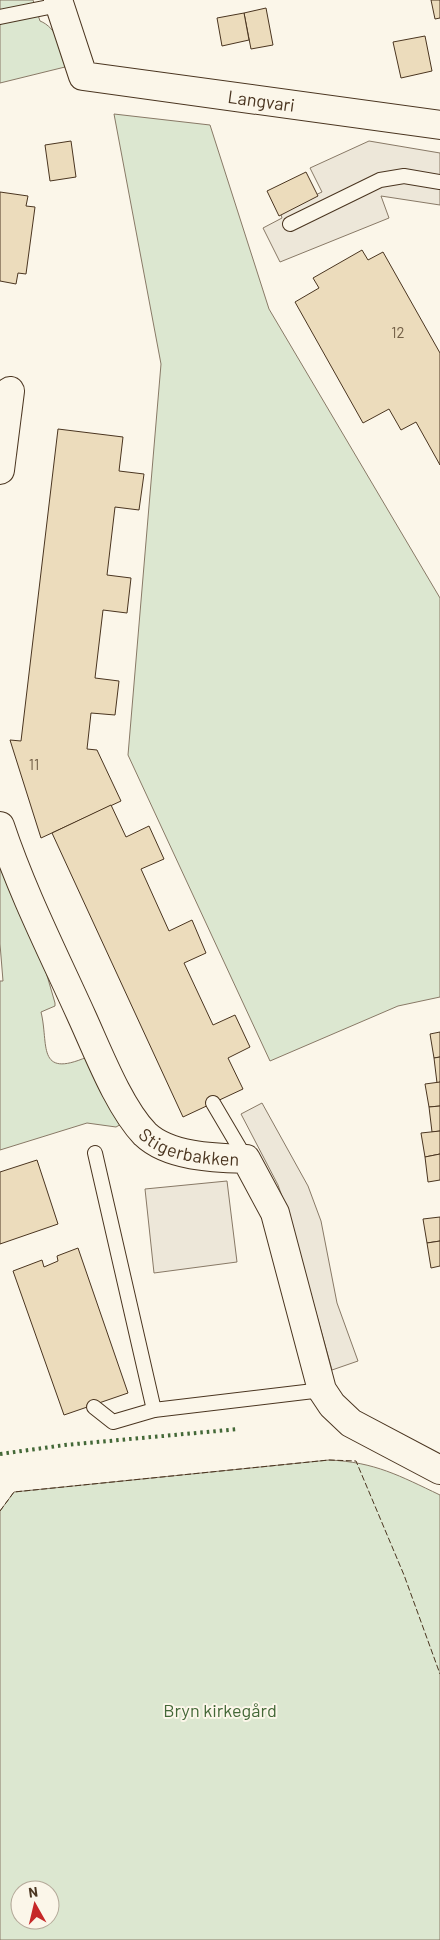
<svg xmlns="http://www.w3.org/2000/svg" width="440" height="1940" viewBox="0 0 440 1940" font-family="Barlow,sans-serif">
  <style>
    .green { fill: #dce7d0; stroke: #887966; fill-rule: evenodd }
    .parking { fill: #ede7d9; stroke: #887966 }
    .building { fill: #ecdcbc; stroke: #4a3520 }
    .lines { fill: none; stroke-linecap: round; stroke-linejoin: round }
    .service-casing { stroke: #4a3520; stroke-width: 16 }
    .minor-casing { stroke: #4a3520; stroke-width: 30 }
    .service { stroke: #fbf6e9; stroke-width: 14 }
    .minor { stroke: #fbf6e9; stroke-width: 28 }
    .hedge { stroke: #436837; stroke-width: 4; stroke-dasharray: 2.5 4; stroke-linecap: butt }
    .fence { stroke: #4a3520; stroke-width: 1; stroke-dasharray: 6 2.5; stroke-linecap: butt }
    .labels { text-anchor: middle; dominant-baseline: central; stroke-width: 4; stroke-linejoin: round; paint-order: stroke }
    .number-label { font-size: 15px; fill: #725f47 }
    .street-label { font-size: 18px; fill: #4a3520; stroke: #fbf6e9 }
    .park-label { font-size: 18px; fill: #436837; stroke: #fbf6e9 }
  </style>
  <rect width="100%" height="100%" fill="#fbf6e9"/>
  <!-- green -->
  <g class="green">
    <path d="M 0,0 L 33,0 L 40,21 C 56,27 65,50 65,67 L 0,83 Z"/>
    <path d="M 114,114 L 210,125 L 269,309 L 440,598 L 440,997 L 398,1006 L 270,1061 L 128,755 L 161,364 Z"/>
    <path d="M 0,849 L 46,972 L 55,1003 L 55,1006 L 41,1012 C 49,1044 36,1079 87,1057 L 125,1122 L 116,1127 L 87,1123 L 0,1150 L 0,981 L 3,981 L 0,944 Z"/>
    <path d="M 329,1460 C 375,1462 400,1476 440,1495 L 440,1940 L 0,1940 L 0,1511 L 14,1492 ZM 20,1890 L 50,1890 L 50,1920 L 20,1920 Z"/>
  </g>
  <!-- parking -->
  <g class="parking">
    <path d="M 369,141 L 440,153 L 440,205 L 381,196 L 389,218 L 280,262 L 263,228 L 282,218 L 280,211 L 322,192 L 310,168 Z"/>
    <path d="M 262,1103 L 308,1186 L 321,1221 L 337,1303 L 358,1361 L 332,1370 L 289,1216 L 278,1185 L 241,1114 Z"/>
    <path d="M 227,1181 L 237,1262 L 154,1273 L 145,1189 Z"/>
  </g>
  <!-- building -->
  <g class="building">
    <path d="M 431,0 L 440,0 L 440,18 L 435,19 Z"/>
    <path d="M 266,8 L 273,45 L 251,49 L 244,13 Z"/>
    <path d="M 244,13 L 249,40 L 222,46 L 217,18 Z"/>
    <path d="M 425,36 L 432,71 L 401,78 L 393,42 Z"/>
    <path d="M 71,141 L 76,177 L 50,181 L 45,145 Z"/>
    <path d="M 306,172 L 318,196 L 279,216 L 267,191 Z"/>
    <path d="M 0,192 L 28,196 L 26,206 L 35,207 L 26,274 L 18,273 L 16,284 L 0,281 Z"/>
    <path d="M 362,250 L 368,260 L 383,252 L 440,353 L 440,465 L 416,422 L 401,430 L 389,409 L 363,423 L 295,302 L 319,288 L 313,278 Z"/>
    <path d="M 58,429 L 123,437 L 119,471 L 144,474 L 139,510 L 115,507 L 107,575 L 131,578 L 127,613 L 103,610 L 95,678 L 119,681 L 115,715 L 91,713 L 87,749 L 97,750 L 121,801 L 41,838 L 10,740 L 21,741 Z"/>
    <path d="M 111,805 L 126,837 L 149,826 L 164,859 L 141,869 L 169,931 L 192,920 L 206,953 L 184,963 L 213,1025 L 235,1015 L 250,1047 L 228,1058 L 243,1089 L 183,1117 L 52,833 Z"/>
    <path d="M 440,1032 L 440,1057 L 434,1058 L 430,1034 Z"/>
    <path d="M 440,1057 L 440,1082 L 437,1083 L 434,1058 Z"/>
    <path d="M 440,1082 L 440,1106 L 429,1107 L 425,1084 Z"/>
    <path d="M 440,1106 L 440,1131 L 432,1132 L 429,1107 Z"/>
    <path d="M 440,1131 L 440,1154 L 425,1157 L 421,1133 Z"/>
    <path d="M 440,1154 L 440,1180 L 428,1182 L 425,1157 Z"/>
    <path d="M 37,1160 L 58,1224 L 0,1244 L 0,1172 Z"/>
    <path d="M 440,1217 L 440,1241 L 427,1243 L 423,1219 Z"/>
    <path d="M 440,1241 L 440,1266 L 431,1268 L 427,1243 Z"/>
    <path d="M 78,1248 L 128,1393 L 64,1415 L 13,1271 L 42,1260 L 44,1267 L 58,1261 L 57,1256 Z"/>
  </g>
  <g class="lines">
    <!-- service casing -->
    <g class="service-casing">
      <g id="service">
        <path d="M 0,17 L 59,5"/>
        <path d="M 290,224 L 380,180 L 404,176 L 440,182"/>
        <path d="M 213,1103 L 246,1159"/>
        <path d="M 95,1153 L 154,1410 L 322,1390"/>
        <path d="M 94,1407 L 113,1422 L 154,1410"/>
      </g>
    </g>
    <!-- minor casing -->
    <g class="minor-casing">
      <g id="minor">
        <path id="s1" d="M 58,0 L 83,76 L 440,125"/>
        <path d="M 0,470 L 10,391"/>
        <path id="s2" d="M 0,826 C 22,892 54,955 82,1017 C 98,1052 119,1107 145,1134 C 169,1157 215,1158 246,1159 L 275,1213 L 322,1390 L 332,1405 L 351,1423 L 440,1470"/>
      </g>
    </g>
    <!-- service -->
    <use href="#service" class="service"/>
    <!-- minor -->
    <use href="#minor" class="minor"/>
    <!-- hedge -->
    <path class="hedge" d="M 0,1454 L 65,1445 L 239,1429"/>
    <!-- fence -->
    <path class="fence" d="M 0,1511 L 14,1492 L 329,1460 L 356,1461 L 404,1575 L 440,1674"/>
  </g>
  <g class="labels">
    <!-- number labels -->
    <g class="number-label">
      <text x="398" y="332">12</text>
      <text x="34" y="764">11</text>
    </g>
    <!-- street labels -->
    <g class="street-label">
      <text stroke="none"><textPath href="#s1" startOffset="260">Langvari</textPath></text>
      <text stroke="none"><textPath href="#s2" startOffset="389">Stigerbakken</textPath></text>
    </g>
    <!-- park labels -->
    <g class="park-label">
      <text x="220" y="1710">Bryn kirkegård</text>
    </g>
  </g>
  <!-- north arrow -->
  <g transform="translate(35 1905) rotate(352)"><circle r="24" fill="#fbf6e9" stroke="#b4a999"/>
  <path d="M0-4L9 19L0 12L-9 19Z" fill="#c62828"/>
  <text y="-8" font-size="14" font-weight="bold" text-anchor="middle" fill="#4a3520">N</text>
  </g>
</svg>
